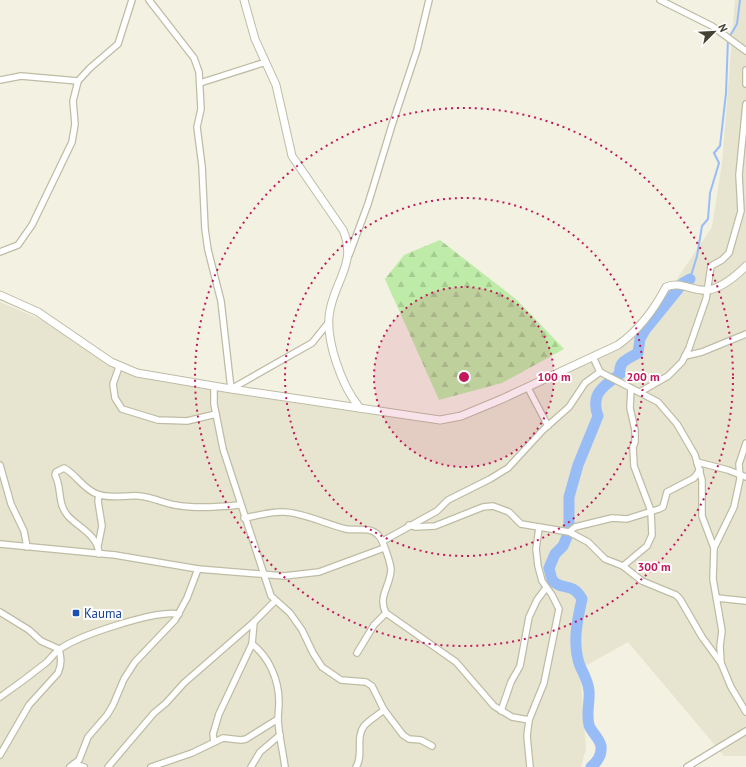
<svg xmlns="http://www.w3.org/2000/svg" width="746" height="767" viewBox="0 0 746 767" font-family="'PT Sans',sans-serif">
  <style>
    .residential { fill: #e7e5d0 }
    .forest { fill: url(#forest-firs) }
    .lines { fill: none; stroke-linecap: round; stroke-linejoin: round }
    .stream { stroke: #98bcf6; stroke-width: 2 }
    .river { stroke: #98bcf6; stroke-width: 11 }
    .minor-casing { stroke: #bfbca4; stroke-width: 8 }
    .tertiary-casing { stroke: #bfbca4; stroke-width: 9 }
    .minor { stroke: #fff; stroke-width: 5.5 }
    .tertiary { stroke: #fff; stroke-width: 7 }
    .ring { fill: none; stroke: #c2185b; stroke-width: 2; stroke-dasharray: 2 4 }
    .transit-dot { fill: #1a4fb4; stroke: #fff; stroke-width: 1.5 }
    .labels { text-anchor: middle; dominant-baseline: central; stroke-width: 4; stroke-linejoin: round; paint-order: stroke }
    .transit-label { font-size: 13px; fill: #164399; stroke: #fff; text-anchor: start }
    .centre { fill: #c2185b; stroke: #fff; stroke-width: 2 }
    .ring-label { font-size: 12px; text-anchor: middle; font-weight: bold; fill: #c2185b; stroke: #fff; stroke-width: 4; stroke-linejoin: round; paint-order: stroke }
  </style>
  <defs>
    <pattern id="forest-firs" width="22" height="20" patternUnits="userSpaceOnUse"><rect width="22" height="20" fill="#beeba7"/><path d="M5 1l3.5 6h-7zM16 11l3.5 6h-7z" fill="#a5cb90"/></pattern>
  </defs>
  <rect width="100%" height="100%" fill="#f3f1e2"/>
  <!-- residential -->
  <path class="residential" d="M 735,0 L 746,0 L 746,756 L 724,756 L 628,642 L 580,669 L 586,749 L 581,767 L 0,767 L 0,302 L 49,323 L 65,335 L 135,370 L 246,395 L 265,396 L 438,423 L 644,328 L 712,227 L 722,163 Z"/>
  <!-- forest -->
  <path class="forest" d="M 440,240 L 517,300 L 564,349 L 502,383 L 439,400 L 385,279 L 404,255 Z"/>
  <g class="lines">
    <!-- stream -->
    <path class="stream" d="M 690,279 L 697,256 L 702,226 L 708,219 L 710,193 L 719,163 L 714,153 L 720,146 L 726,93 L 728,39 L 737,24 L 740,0"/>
    <!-- river -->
    <path class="river" d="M 591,767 C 597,762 602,755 601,746 C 599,737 591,732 589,725 C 586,713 590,703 589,691 C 588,681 584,675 580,666 C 572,644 577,621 582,599 C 572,581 562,591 553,581 C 551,578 550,572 549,568 L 555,554 L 563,546 L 569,532 L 569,497 L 578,465 L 598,416 C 590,394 603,386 620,374 C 618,361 628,359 638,353 L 640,339 L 645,330 L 683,283 L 690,279"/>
    <!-- minor casing -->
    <g class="minor-casing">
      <g id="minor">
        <path d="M 149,0 L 194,58 L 199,72 L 201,109 L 197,127 L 202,166 L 205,229 L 208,250 L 221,301 L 231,389 L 312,343 L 329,322"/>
        <path d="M 660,0 L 712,26 L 746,51"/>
        <path d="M 746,70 L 746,84"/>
        <path d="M 0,80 L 21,76 L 78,81"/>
        <path d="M 200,83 L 266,62"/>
        <path d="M 0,252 L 18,245 L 32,225 L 72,142 L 75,124 L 73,101 L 78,81 L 90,68 L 118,44 L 132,0"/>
        <path d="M 349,255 L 368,204 L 392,125 L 417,50 L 429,0"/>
        <path d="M 685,356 L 702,352 L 746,334"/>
        <path d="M 593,357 L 600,372 L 658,402 L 677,424 L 695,455 L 702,480 L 702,516 L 714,548 L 713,579 L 722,631 L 720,646 L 721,663 L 731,687 L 746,712"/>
        <path d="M 119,367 L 113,384 L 115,398 L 122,409 L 158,420 L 187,421 L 216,414"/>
        <path d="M 214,386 L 214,404 L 223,449 L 271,596 L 290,613 L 302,630 L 313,653 L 322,667 L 341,680 L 366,682 L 372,686 L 384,710"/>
        <path d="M 528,388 L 548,426"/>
        <path d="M 640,392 L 668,376 L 682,362 L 689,348 L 706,299 L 711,266 L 722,260 L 729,253 L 741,211 L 739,175 L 746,104"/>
        <path d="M 697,462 L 728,470 L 746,477"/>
        <path d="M 0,465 L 11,504 L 24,531 L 27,547"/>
        <path d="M 244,518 C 257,516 271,511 284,512 C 305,513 325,524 346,529 C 356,531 370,526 378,535 C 383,539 390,562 391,569 C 391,585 377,597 386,613 L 374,625 L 357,653"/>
        <path d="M 409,525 L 415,527 L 435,526 L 483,507 L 493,506 L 509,512 L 521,524 L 569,532 L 588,542 L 605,559 L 623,566 L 642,581 L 676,595 L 680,599 L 702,637 L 721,663"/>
        <path d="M 569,532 L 575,527 L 612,518 L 627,519 L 659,509 L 663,507 L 667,492 L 694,478 L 700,470"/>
        <path d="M 383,541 L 437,511 L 448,500 L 490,479 L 508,468 L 543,430 L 569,407 L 585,383 L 600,372"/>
        <path d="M 0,544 L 115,555 L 198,569 L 284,576 L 319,572 L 384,548"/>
        <path d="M 98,546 L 102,526 L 98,501 L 99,495"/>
        <path d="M 714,548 L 734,507 L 740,479 L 739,464 L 746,443"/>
        <path d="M 99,554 C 98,535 79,528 68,516 C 57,504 62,487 55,475 L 56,472 L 64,468 C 76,474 83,489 97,494 C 108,499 126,495 139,496 C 152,497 163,503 175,505 C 196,509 219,507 239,505"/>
        <path d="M 623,566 L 647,546 L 652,535 L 651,511 L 634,466 L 633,447 L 635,442 L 635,430 L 630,408 L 631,388"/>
        <path d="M 717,598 L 746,601"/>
        <path d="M 0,612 L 29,630 L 41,641 L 59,649 C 61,658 62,664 58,673 L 29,705 L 0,755"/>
        <path d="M 386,613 L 456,662 L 494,706 L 512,717 L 529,720"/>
        <path d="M 252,644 C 269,657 279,680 279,702 C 279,708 278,714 278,720 C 279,736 283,752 285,767"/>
        <path d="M 0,697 C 16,686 32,674 47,662 C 51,658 55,652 60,649 C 80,635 155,610 179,614"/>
        <path d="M 501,711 L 511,682 L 520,666 L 529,617 L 537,600 L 546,588"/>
        <path d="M 214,742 L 213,734 L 219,714 L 252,644 L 254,622 L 275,601"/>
        <path d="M 74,764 L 84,767"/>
        <path d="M 70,767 L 79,760 L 88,737 L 107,715 L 113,705 L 124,679 L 135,662 L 175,620 L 187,598 L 198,569"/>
        <path d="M 108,767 L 154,713 L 166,703 L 184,683 L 254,622"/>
        <path d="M 151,767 L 192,753 L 223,738 L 241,740 L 246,739 L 278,719"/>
        <path d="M 251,767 L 260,752 L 280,735"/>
        <path d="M 356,767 C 364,755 355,738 364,726 C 369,720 378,715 384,710 L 403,735 L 409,739 L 421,740 L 432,746"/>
        <path d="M 530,767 L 527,736 L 529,720 L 544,683 L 559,609 L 552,595 L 542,581 L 538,566 L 536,549 L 539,528"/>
        <path d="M 687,767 L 746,731"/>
      </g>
    </g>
    <!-- tertiary casing -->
    <g class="tertiary-casing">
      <g id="tertiary">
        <path d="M 244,0 L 255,39 L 276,85 L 292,156 L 343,230 C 357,262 336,279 330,310 C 324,338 342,387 360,408"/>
        <path d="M 0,295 L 38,312 L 111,362 L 137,373 L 231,389 L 440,420 L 461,416 L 502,399 L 618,345 C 639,330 654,310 666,287 C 680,280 695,293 709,290 C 723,287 736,276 746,266"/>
      </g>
    </g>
    <!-- minor -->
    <use href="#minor" class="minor"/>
    <!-- tertiary -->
    <use href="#tertiary" class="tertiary"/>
  </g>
  <!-- distance rings -->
  <circle cx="464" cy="377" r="90" fill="#c2185b" fill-opacity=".12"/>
  <g class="ring">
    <circle cx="464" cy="377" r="90"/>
    <circle cx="464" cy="377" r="179"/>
    <circle cx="464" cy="377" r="269"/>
  </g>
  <!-- markers -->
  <rect class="transit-dot" x="72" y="609" width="8" height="8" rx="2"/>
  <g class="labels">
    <!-- transit labels -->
    <g class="transit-label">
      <text x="84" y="613">Kauma</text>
    </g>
  </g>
  <circle cx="464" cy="377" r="6" class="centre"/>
  <g class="ring-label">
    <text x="554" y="381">100 m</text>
    <text x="643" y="381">200 m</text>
    <text x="654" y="571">300 m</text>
  </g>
  <!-- north arrow -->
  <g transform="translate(714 32) rotate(66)" stroke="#ffffff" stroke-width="3" paint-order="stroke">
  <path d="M0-3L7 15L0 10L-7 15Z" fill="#454232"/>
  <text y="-6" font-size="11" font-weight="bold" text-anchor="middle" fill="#454232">N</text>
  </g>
</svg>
